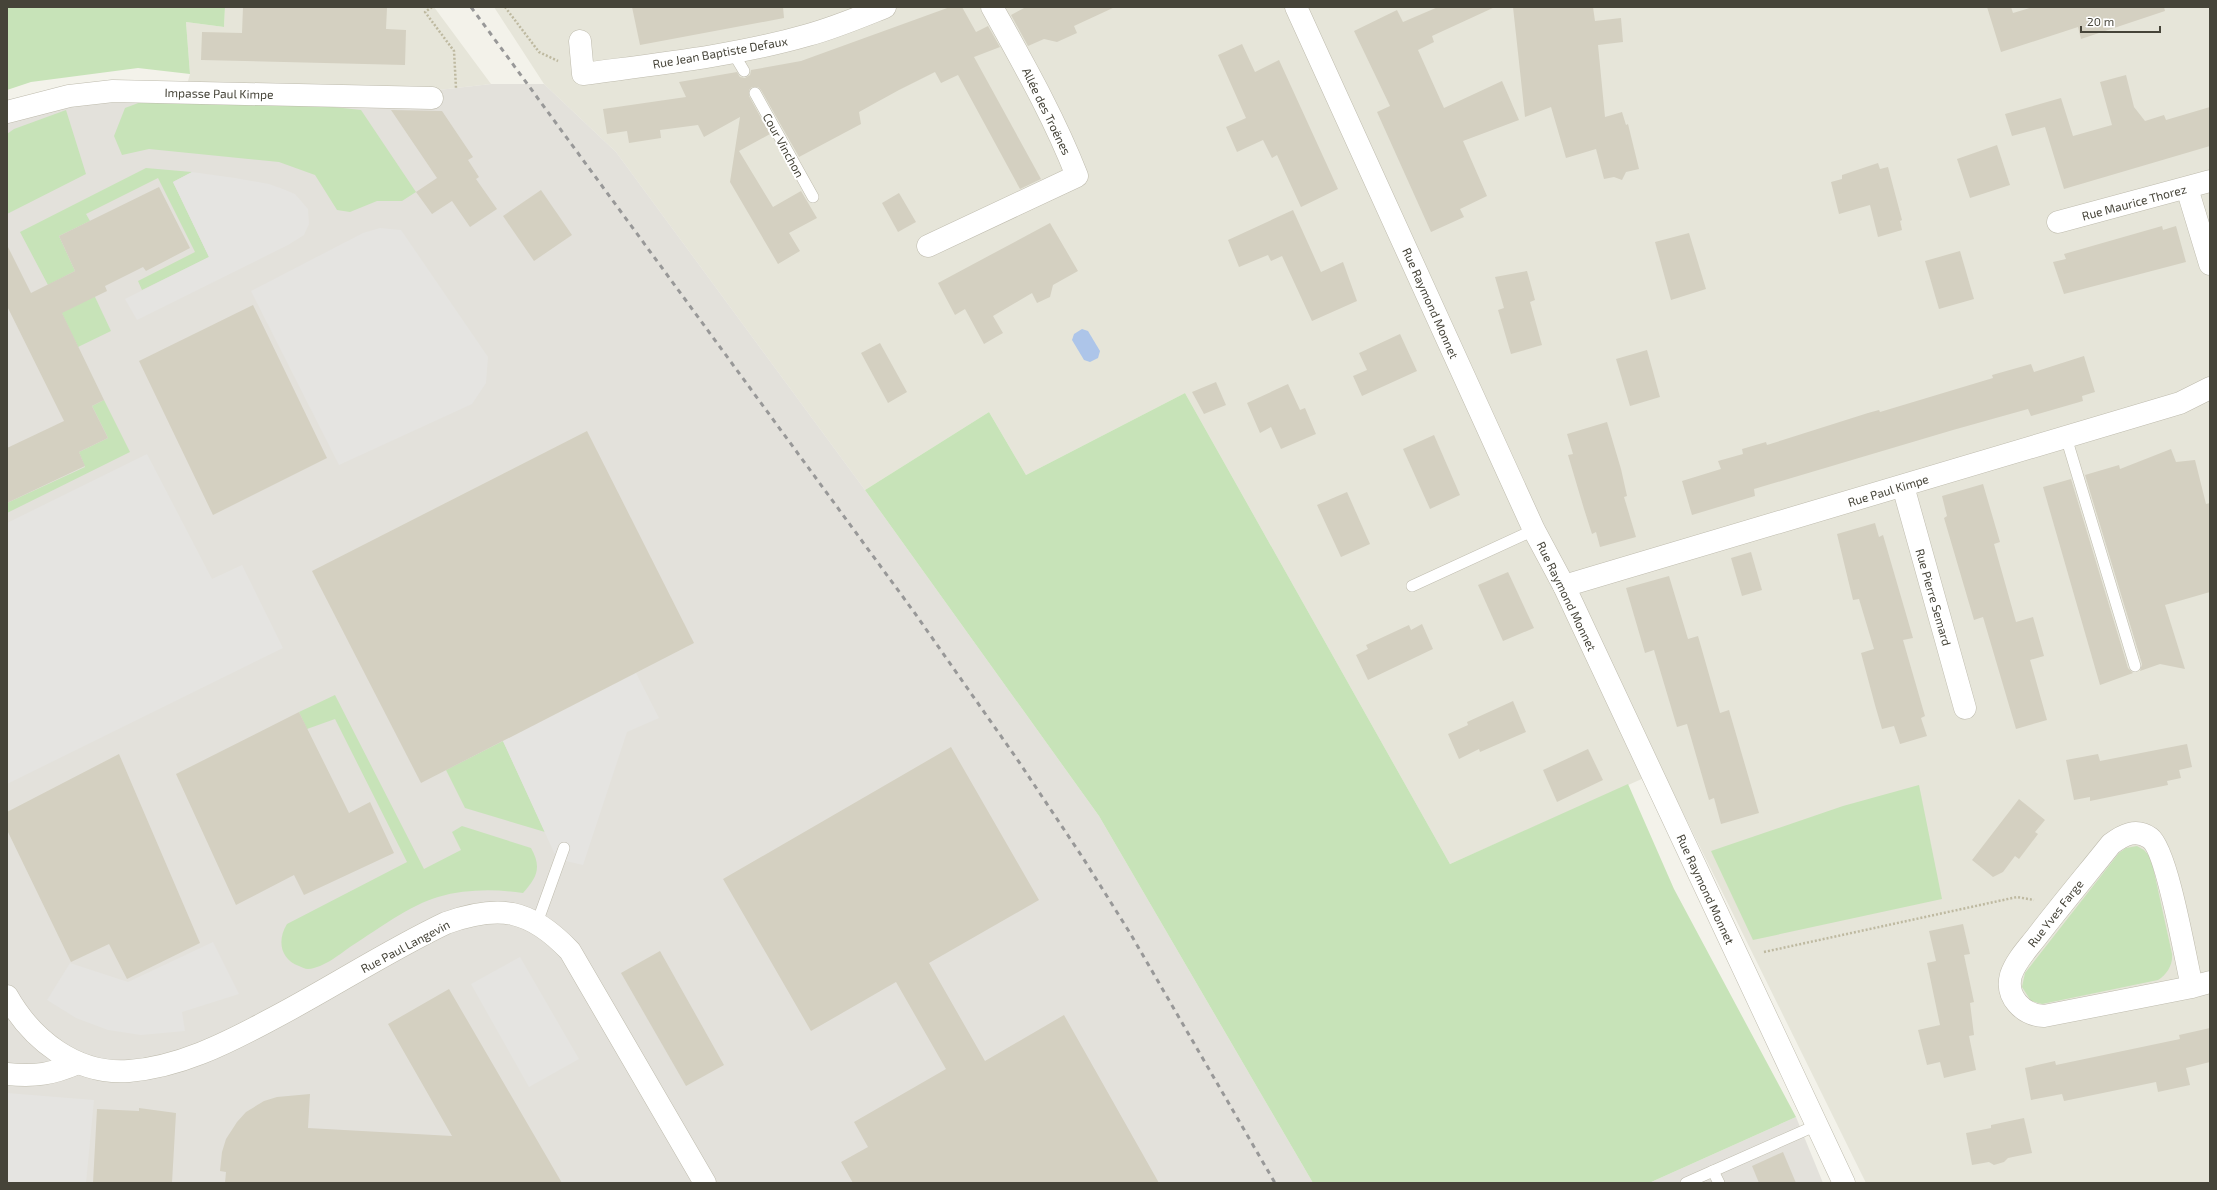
<svg xmlns="http://www.w3.org/2000/svg" width="2217" height="1190" viewBox="0 0 2217 1190" font-family="'Exo 2',sans-serif">
  <style>
    .residential { fill: #e6e5d9 }
    .industrial { fill: #e3e1db }
    .green { fill: #c7e3b8 }
    .parking { fill: #e5e4e1 }
    .water { fill: #adc5e9 }
    .building { fill: #d4d0c1 }
    .lines { fill: none; stroke-linecap: round; stroke-linejoin: round }
    .lane-casing { stroke: #bebbad; stroke-width: 12 }
    .street-casing { stroke: #bebbad; stroke-width: 23 }
    .path { stroke: #beb9a0; stroke-width: 2.5; stroke-dasharray: 2 2; stroke-linecap: butt }
    .lane { stroke: #fff; stroke-width: 11 }
    .street { stroke: #fff; stroke-width: 22 }
    .rail { stroke: #989898; stroke-width: 3; stroke-dasharray: 5 5; stroke-linecap: butt }
    .labels { text-anchor: middle; dominant-baseline: central; stroke-width: 4; stroke-linejoin: round; paint-order: stroke }
    .street-label { font-size: 12px; fill: #464439; stroke: #fff }
  </style>
  <rect width="100%" height="100%" fill="#f3f2ea"/>
  <!-- residential -->
  <g class="residential">
    <path d="M 225,7 L 434,7 L 491,84 L 421,92 L 186,88 L 190,74 L 186,22 L 224,27 Z"/>
    <path d="M 494,7 L 2210,7 L 2210,1183 L 1866,1183 L 1662,770 L 1450,864 L 1185,393 L 1026,475 L 989,412 L 865,490 L 616,152 L 544,84 Z"/>
  </g>
  <!-- industrial -->
  <g class="industrial">
    <path d="M 491,84 L 544,84 L 616,152 L 865,490 L 1099,816 L 1313,1183 L 7,1183 L 7,106 L 82,90 L 421,92 Z"/>
    <path d="M 1796,1117 L 1823,1183 L 1649,1183 Z"/>
  </g>
  <!-- green -->
  <g class="green">
    <path d="M 7,7 L 225,7 L 224,27 L 186,22 L 190,74 L 138,68 L 31,82 L 7,90 Z"/>
    <path d="M 141,102 L 324,106 L 361,110 L 416,192 L 402,201 L 377,201 L 350,212 L 337,210 L 315,175 L 279,162 L 149,149 L 122,155 L 114,136 L 125,108 Z"/>
    <path d="M 66,110 L 86,174 L 7,214 L 7,134 L 14,129 Z"/>
    <path d="M 146,168 L 192,172 L 173,182 L 209,257 L 142,290 L 138,281 L 195,252 L 158,178 L 86,214 L 90,221 L 59,236 L 75,271 L 48,285 L 20,232 Z"/>
    <path d="M 51,291 L 95,297 L 111,331 L 78,347 Z"/>
    <path d="M 1185,393 L 1450,864 L 1628,784 L 1674,889 L 1796,1117 L 1649,1183 L 1313,1183 L 1099,816 L 865,490 L 989,412 L 1026,475 Z"/>
    <path d="M 104,400 L 130,452 L 7,513 L 7,503 L 85,467 L 79,452 L 108,438 L 92,406 Z"/>
    <path d="M 335,695 L 424,869 L 461,850 L 452,832 L 462,826 L 531,848 C 542,867 537,878 523,893 C 495,889 466,889 438,897 C 410,905 378,929 353,945 C 341,953 324,968 308,969 C 305,969 302,967 299,966 C 280,959 277,940 287,924 L 407,862 L 335,719 L 307,729 L 299,712 Z"/>
    <path d="M 503,741 L 545,832 L 465,808 L 446,770 Z"/>
    <path d="M 1919,785 L 1942,899 L 1753,940 L 1711,851 L 1843,806 Z"/>
    <path d="M 2137,846 L 2144,850 L 2151,858 L 2172,954 C 2173,965 2167,974 2158,980 L 2042,1004 L 2031,1001 L 2022,987 L 2025,973 L 2119,853 L 2126,848 Z"/>
  </g>
  <!-- parking -->
  <g class="parking">
    <path d="M 192,172 L 235,178 L 269,184 L 283,189 L 295,194 L 308,209 L 309,224 L 304,235 L 288,245 L 137,320 L 125,299 L 209,257 L 173,182 Z"/>
    <path d="M 380,228 L 401,230 L 488,357 L 486,383 L 472,404 L 339,465 L 251,291 L 363,233 Z"/>
    <path d="M 147,454 L 212,579 L 242,565 L 283,648 L 7,784 L 7,523 Z"/>
    <path d="M 636,673 L 659,718 L 627,732 L 583,865 L 557,859 L 503,741 Z"/>
    <path d="M 213,942 L 239,994 L 182,1012 L 185,1031 L 141,1035 L 108,1030 L 76,1018 L 47,1000 L 70,963 L 128,982 Z"/>
    <path d="M 520,957 L 579,1059 L 529,1087 L 471,984 Z"/>
    <path d="M 7,1093 L 94,1100 L 86,1183 L 7,1183 Z"/>
  </g>
  <!-- water -->
  <path class="water" d="M 1082,329 L 1088,331 L 1100,351 L 1098,358 L 1090,362 L 1084,360 L 1072,340 L 1074,334 Z"/>
  <!-- building -->
  <g class="building">
    <path d="M 243,7 L 387,8 L 386,29 L 406,30 L 405,65 L 201,60 L 202,32 L 242,33 Z"/>
    <path d="M 632,7 L 783,7 L 784,18 L 640,45 Z"/>
    <path d="M 950,7 L 962,7 L 976,32 L 988,26 L 1000,47 L 974,57 L 1041,179 L 1020,189 L 958,75 L 941,83 L 935,72 L 899,90 L 859,112 L 861,124 L 799,157 L 761,90 L 758,87 L 752,87 L 749,90 L 749,96 L 770,134 L 739,151 L 773,207 L 801,191 L 817,218 L 789,233 L 800,251 L 778,264 L 730,182 L 740,117 L 704,137 L 698,125 L 660,130 L 661,138 L 629,143 L 627,131 L 607,134 L 603,109 L 686,97 L 679,82 L 737,72 L 740,77 L 745,78 L 750,75 L 751,70 L 801,61 Z"/>
    <path d="M 1026,7 L 1115,7 L 1074,26 L 1077,33 L 1057,42 L 1044,39 L 1028,46 L 1011,15 Z"/>
    <path d="M 1438,7 L 1495,7 L 1432,36 L 1434,42 L 1418,50 L 1444,108 L 1502,81 L 1519,120 L 1463,141 L 1487,196 L 1460,209 L 1464,217 L 1431,232 L 1377,112 L 1390,106 L 1354,31 L 1397,10 L 1403,22 Z"/>
    <path d="M 1513,7 L 1593,7 L 1595,21 L 1621,18 L 1623,42 L 1598,45 L 1605,117 L 1622,112 L 1626,125 L 1628,124 L 1639,169 L 1626,172 L 1622,180 L 1614,177 L 1604,179 L 1596,149 L 1566,158 L 1551,107 L 1525,117 Z"/>
    <path d="M 1987,7 L 2011,7 L 2013,13 L 2033,7 L 2164,7 L 2165,11 L 2081,39 L 2078,27 L 2001,52 Z"/>
    <path d="M 1242,44 L 1255,72 L 1279,60 L 1338,189 L 1301,207 L 1277,155 L 1272,158 L 1263,140 L 1237,152 L 1226,127 L 1246,118 L 1218,55 Z"/>
    <path d="M 2126,75 L 2134,107 L 2145,121 L 2164,115 L 2166,120 L 2210,107 L 2210,146 L 2064,189 L 2045,127 L 2012,136 L 2005,114 L 2061,98 L 2073,136 L 2112,125 L 2100,82 Z"/>
    <path d="M 391,110 L 442,111 L 473,157 L 468,160 L 479,177 L 476,179 L 497,209 L 470,227 L 452,201 L 432,214 L 416,192 L 437,178 Z"/>
    <path d="M 1997,145 L 2010,185 L 1970,198 L 1957,159 Z"/>
    <path d="M 1878,163 L 1880,169 L 1888,167 L 1902,220 L 1900,221 L 1902,230 L 1878,237 L 1870,205 L 1839,214 L 1831,182 L 1842,179 L 1842,175 Z"/>
    <path d="M 159,187 L 190,248 L 146,271 L 143,267 L 105,286 L 107,291 L 62,313 L 104,400 L 92,406 L 108,438 L 79,452 L 85,466 L 7,503 L 7,448 L 64,421 L 7,306 L 7,245 L 31,293 L 75,271 L 59,236 Z"/>
    <path d="M 541,190 L 572,235 L 534,261 L 503,216 Z"/>
    <path d="M 899,193 L 916,222 L 898,232 L 882,203 Z"/>
    <path d="M 1293,210 L 1321,272 L 1343,262 L 1357,301 L 1312,321 L 1282,256 L 1271,261 L 1268,255 L 1239,267 L 1228,240 Z"/>
    <path d="M 1050,223 L 1078,271 L 1053,285 L 1050,297 L 1037,303 L 1032,293 L 993,316 L 1003,333 L 984,344 L 965,309 L 955,315 L 938,283 Z"/>
    <path d="M 2162,226 L 2163,230 L 2176,226 L 2186,262 L 2064,294 L 2053,262 L 2066,259 L 2064,254 Z"/>
    <path d="M 1689,233 L 1706,289 L 1671,300 L 1655,242 Z"/>
    <path d="M 1960,251 L 1974,299 L 1939,309 L 1925,261 Z"/>
    <path d="M 1527,271 L 1535,300 L 1530,302 L 1542,345 L 1511,354 L 1498,310 L 1504,308 L 1495,277 Z"/>
    <path d="M 253,305 L 327,458 L 213,515 L 139,361 Z"/>
    <path d="M 1400,334 L 1417,371 L 1362,396 L 1353,376 L 1367,370 L 1359,353 Z"/>
    <path d="M 880,343 L 907,392 L 888,403 L 861,353 Z"/>
    <path d="M 1647,350 L 1660,397 L 1630,406 L 1616,359 Z"/>
    <path d="M 2084,356 L 2095,392 L 2082,396 L 2083,401 L 2031,416 L 2028,409 L 1953,430 L 1754,489 L 1755,496 L 1692,515 L 1682,481 L 1721,469 L 1718,461 L 1743,454 L 1742,449 L 1766,442 L 1767,445 L 1868,413 L 1879,410 L 1880,412 L 1993,378 L 1992,375 L 2031,364 L 2034,372 Z"/>
    <path d="M 1216,382 L 1226,405 L 1204,414 L 1192,392 Z"/>
    <path d="M 1288,384 L 1300,410 L 1305,408 L 1316,434 L 1281,449 L 1271,427 L 1260,433 L 1247,403 Z"/>
    <path d="M 1607,422 L 1621,469 L 1627,496 L 1624,497 L 1636,537 L 1600,547 L 1596,532 L 1592,534 L 1584,509 L 1568,455 L 1573,454 L 1567,434 Z"/>
    <path d="M 587,431 L 694,643 L 421,783 L 312,571 Z"/>
    <path d="M 1434,435 L 1460,495 L 1430,509 L 1403,449 Z"/>
    <path d="M 2171,449 L 2176,462 L 2195,460 L 2206,504 L 2210,503 L 2210,592 L 2165,605 L 2185,669 L 2160,664 L 2140,671 L 2142,664 L 2085,475 L 2119,465 L 2120,469 Z"/>
    <path d="M 2071,479 L 2128,668 L 2133,673 L 2100,685 L 2043,487 Z"/>
    <path d="M 1983,484 L 2000,542 L 1994,544 L 2016,622 L 2033,617 L 2044,656 L 2030,660 L 2047,720 L 2016,729 L 1983,617 L 1974,620 L 1944,518 L 1947,516 L 1942,496 Z"/>
    <path d="M 1347,492 L 1370,544 L 1341,557 L 1317,505 Z"/>
    <path d="M 1875,523 L 1879,537 L 1883,535 L 1913,638 L 1903,640 L 1925,716 L 1921,718 L 1927,736 L 1900,744 L 1894,726 L 1882,729 L 1875,705 L 1861,653 L 1874,649 L 1859,599 L 1853,600 L 1837,534 Z"/>
    <path d="M 1751,552 L 1762,590 L 1742,596 L 1731,558 Z"/>
    <path d="M 1508,572 L 1534,628 L 1503,641 L 1478,585 Z"/>
    <path d="M 1669,576 L 1688,639 L 1698,636 L 1720,713 L 1729,710 L 1759,813 L 1721,824 L 1714,798 L 1709,800 L 1687,724 L 1677,727 L 1654,650 L 1645,653 L 1626,588 Z"/>
    <path d="M 1422,624 L 1433,649 L 1368,680 L 1356,655 L 1368,649 L 1366,645 L 1409,625 L 1411,630 Z"/>
    <path d="M 1513,701 L 1526,732 L 1480,752 L 1479,749 L 1459,759 L 1448,734 L 1468,725 L 1467,722 Z"/>
    <path d="M 299,712 L 349,813 L 370,802 L 394,853 L 304,895 L 294,875 L 236,905 L 176,774 Z"/>
    <path d="M 2187,744 L 2192,767 L 2179,770 L 2181,778 L 2167,781 L 2168,785 L 2090,801 L 2090,797 L 2074,800 L 2066,760 L 2098,754 L 2100,761 Z"/>
    <path d="M 951,747 L 1039,900 L 929,963 L 985,1061 L 1064,1015 L 1159,1183 L 853,1183 L 841,1162 L 868,1147 L 854,1122 L 946,1069 L 896,982 L 811,1031 L 723,879 Z"/>
    <path d="M 1588,749 L 1603,780 L 1557,802 L 1543,770 Z"/>
    <path d="M 119,754 L 200,943 L 127,979 L 109,944 L 71,962 L 7,830 L 7,812 Z"/>
    <path d="M 2019,799 L 2045,820 L 2035,832 L 2038,834 L 2019,859 L 2015,856 L 2003,872 L 1993,877 L 1972,860 Z"/>
    <path d="M 1963,924 L 1970,954 L 1964,955 L 1974,1002 L 1970,1003 L 1974,1035 L 1969,1036 L 1976,1070 L 1944,1078 L 1940,1062 L 1927,1065 L 1918,1030 L 1940,1025 L 1927,963 L 1936,961 L 1929,931 Z"/>
    <path d="M 660,951 L 724,1065 L 686,1086 L 621,973 Z"/>
    <path d="M 449,989 L 562,1183 L 225,1183 L 226,1172 L 220,1171 L 222,1152 L 226,1139 L 237,1122 L 246,1112 L 264,1101 L 277,1097 L 310,1094 L 308,1128 L 452,1136 L 388,1024 Z"/>
    <path d="M 2210,1028 L 2210,1062 L 2186,1068 L 2190,1085 L 2158,1092 L 2156,1082 L 2064,1101 L 2062,1094 L 2031,1100 L 2025,1068 L 2055,1061 L 2056,1065 L 2180,1039 L 2179,1035 Z"/>
    <path d="M 139,1108 L 176,1113 L 172,1183 L 93,1183 L 97,1109 L 139,1111 Z"/>
    <path d="M 2024,1118 L 2032,1153 L 2008,1158 L 2004,1162 L 1994,1165 L 1989,1162 L 1972,1165 L 1966,1133 L 1991,1128 L 1991,1125 Z"/>
    <path d="M 1783,1152 L 1796,1183 L 1759,1183 L 1752,1166 Z"/>
  </g>
  <g class="lines">
    <!-- lane casing -->
    <g class="lane-casing">
      <g id="lane">
        <path d="M 732,51 L 744,71"/>
        <path d="M 755,93 L 813,197"/>
        <path d="M 2066,437 L 2135,666"/>
        <path d="M 1412,586 L 1534,530"/>
        <path d="M 537,923 L 564,848"/>
        <path d="M 1713,1171 L 1719,1183"/>
        <path d="M 1686,1183 L 1817,1125"/>
      </g>
    </g>
    <!-- street casing -->
    <g class="street-casing">
      <g id="street">
        <path d="M 1296,7 L 1534,530 L 1564,586 L 1844,1183"/>
        <path d="M 580,41 L 583,74 C 658,64 735,56 808,35 C 834,28 860,17 885,7"/>
        <path d="M 7,112 L 69,96 L 113,91 L 432,98"/>
        <path d="M 2187,188 L 2210,264"/>
        <path d="M 2058,222 L 2210,181"/>
        <path d="M 928,246 L 1077,176 C 1054,117 1023,63 992,7"/>
        <path d="M 1903,486 L 1965,708"/>
        <path d="M 1564,586 L 2180,403 L 2210,388"/>
        <path d="M 2192,987 C 2186,961 2167,850 2150,838 C 2136,828 2123,835 2111,844 C 2087,874 2062,904 2038,935 C 2029,947 2016,960 2011,975 C 2005,997 2023,1015 2044,1016 L 2192,987 L 2210,982"/>
        <path d="M 7,996 C 32,1040 76,1075 129,1071 C 179,1067 225,1044 268,1021 C 328,990 385,952 446,923 C 500,904 530,909 570,951 L 705,1183"/>
        <path d="M 7,1074 C 36,1077 52,1074 78,1063"/>
      </g>
    </g>
    <!-- path -->
    <g class="path">
      <path d="M 432,7 L 425,12 L 454,51 L 456,88"/>
      <path d="M 505,7 L 539,52 L 558,61"/>
      <path d="M 1764,952 L 2017,897 L 2034,900"/>
    </g>
    <!-- lane -->
    <use href="#lane" class="lane"/>
    <!-- street -->
    <use href="#street" class="street"/>
    <!-- rail -->
    <path class="rail" d="M 471,7 L 914,612 L 1017,759 L 1083,858 L 1130,933 L 1275,1183"/>
  </g>
  <g class="labels">
    <!-- street labels -->
    <g class="street-label">
      <text transform="translate(720 52) rotate(-10)">Rue Jean Baptiste Defaux</text>
      <text transform="translate(219 93) rotate(1)">Impasse Paul Kimpe</text>
      <text transform="translate(1047 111) rotate(64)">Allée des Troënes</text>
      <text transform="translate(784 145) rotate(61)">Cour Vinchon</text>
      <text transform="translate(2134 202) rotate(-15)">Rue Maurice Thorez</text>
      <text transform="translate(1431 303) rotate(66)">Rue Raymond Monnet</text>
      <text transform="translate(1888 490) rotate(-17)">Rue Paul Kimpe</text>
      <text transform="translate(1567 596) rotate(64)">Rue Raymond Monnet</text>
      <text transform="translate(1934 597) rotate(74)">Rue Pierre Semard</text>
      <text transform="translate(1706 889) rotate(65)">Rue Raymond Monnet</text>
      <text transform="translate(2055 913) rotate(-52)">Rue Yves Farge</text>
      <text transform="translate(405 946) rotate(-28)">Rue Paul Langevin</text>
    </g>
  </g>
  <!-- border -->
  <rect width="2217" height="1190" fill="none" stroke="#464439" stroke-width="16"/>
  <!-- scale -->
  <path d="M2081 26v6h79v-6" fill="none" stroke="#464439" stroke-width="2"/>
  <text x="2087" y="26" font-size="12" fill="#464439" stroke="#ffffff" stroke-width="3" paint-order="stroke">20 m</text>
</svg>
